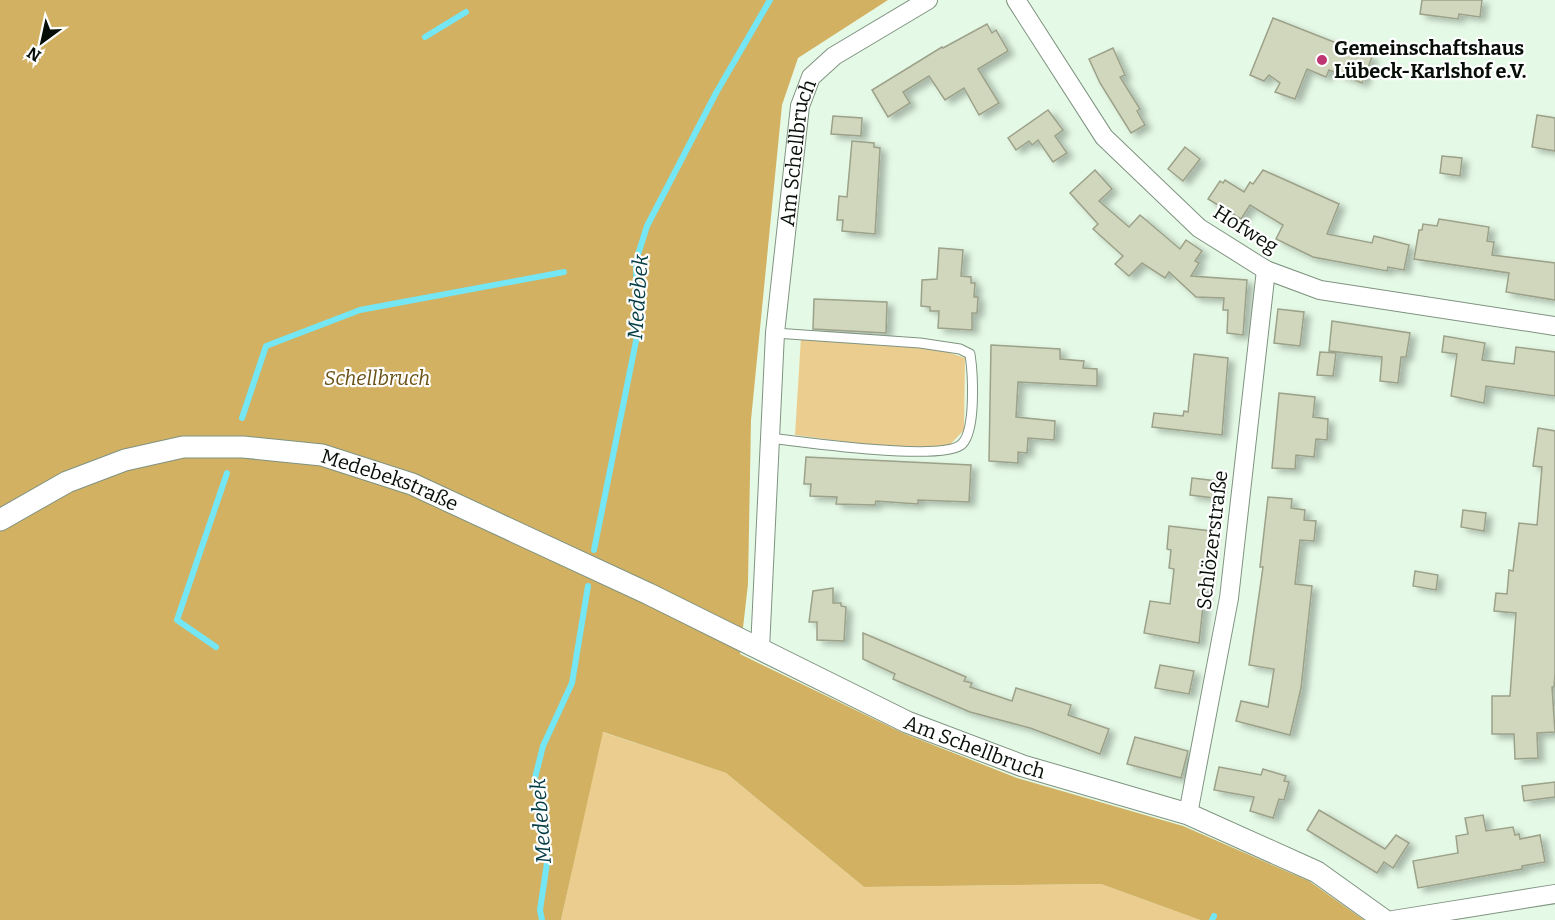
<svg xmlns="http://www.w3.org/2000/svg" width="1555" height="920" viewBox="0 0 1555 920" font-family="Bitter,serif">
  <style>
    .green { fill: #ebce8f }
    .forest { fill: #d3b162 }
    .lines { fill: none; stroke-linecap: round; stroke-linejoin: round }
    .stream { stroke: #74e6f4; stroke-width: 6 }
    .building { fill: #d1d7bd; stroke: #9ca189; stroke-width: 1.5; filter: url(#shadow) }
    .service-casing { stroke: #7f9380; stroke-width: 11 }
    .minor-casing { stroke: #7f9380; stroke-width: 20 }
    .tertiary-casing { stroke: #7f9380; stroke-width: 23 }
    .service { stroke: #fff; stroke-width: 9 }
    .minor { stroke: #fff; stroke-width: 18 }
    .tertiary { stroke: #fff; stroke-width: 21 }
    .poi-dot { fill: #bd3573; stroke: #fff; stroke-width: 2 }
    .labels { text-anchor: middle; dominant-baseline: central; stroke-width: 4.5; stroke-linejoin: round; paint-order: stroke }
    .poi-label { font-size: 20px; font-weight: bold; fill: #070e07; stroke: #fff; text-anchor: start }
    .street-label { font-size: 20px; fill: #070e07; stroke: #fff }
    .park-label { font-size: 20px; font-style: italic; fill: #6a5216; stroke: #fff }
    .water-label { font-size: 21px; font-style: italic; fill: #043d43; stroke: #fff }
  </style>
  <defs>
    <filter id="shadow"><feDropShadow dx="6" dy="4" stdDeviation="3" flood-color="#0004"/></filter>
  </defs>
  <rect width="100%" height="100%" fill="#e5fae6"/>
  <!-- green -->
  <g class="green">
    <path d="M 801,337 L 939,349 L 965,358 L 964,430 L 946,449 L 861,444 L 795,435 Z"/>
    <path d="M 602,732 L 726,773 L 864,887 L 1101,884 L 1200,920 L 561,920 Z"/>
  </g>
  <!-- forest -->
  <path class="forest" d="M 0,0 L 888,0 L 798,58 L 782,105 L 751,420 L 748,584 L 740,654 L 903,733 L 1017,778 L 1183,826 L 1309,881 L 1364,920 L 1200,920 L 1101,884 L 864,887 L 726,773 L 603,732 L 561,920 L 0,920 Z"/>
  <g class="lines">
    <!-- stream -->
    <g class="stream">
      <path d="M 425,37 L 466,12"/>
      <path d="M 242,418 L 266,346 L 360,310 L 564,272"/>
      <path d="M 594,550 L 637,336 L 636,261 L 647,226 L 716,93 L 770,0"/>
      <path d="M 216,647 L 177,620 L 227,473"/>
      <path d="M 542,920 L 540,910 L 547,863 L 546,833 L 535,778 L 543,746 L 572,683 L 588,586"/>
      <path d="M 1212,920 L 1214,916"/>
    </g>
  </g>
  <!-- building -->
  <g class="building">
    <path d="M 1422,0 L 1482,0 L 1480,17 L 1459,14 L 1458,19 L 1420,14 Z"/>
    <path d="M 1273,18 L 1372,57 L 1362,83 L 1329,70 L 1326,77 L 1307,69 L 1295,99 L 1275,92 L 1280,83 L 1269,75 L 1264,81 L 1250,75 Z"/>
    <path d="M 987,24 L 992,33 L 996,30 L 1008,51 L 978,69 L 999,103 L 979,115 L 964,88 L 945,100 L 929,76 L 903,92 L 910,103 L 888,117 L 872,90 L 942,47 L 943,48 Z"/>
    <path d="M 1113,48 L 1125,75 L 1120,77 L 1140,109 L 1137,111 L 1145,125 L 1131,133 L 1100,83 L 1089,59 Z"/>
    <path d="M 1048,110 L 1063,130 L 1055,136 L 1067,153 L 1053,162 L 1038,140 L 1032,145 L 1029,141 L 1016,150 L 1008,138 Z"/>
    <path d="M 1537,115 L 1555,118 L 1555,151 L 1532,147 Z"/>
    <path d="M 833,116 L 862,118 L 861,136 L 831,134 Z"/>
    <path d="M 852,141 L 874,143 L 874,147 L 880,148 L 875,234 L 842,231 L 843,220 L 837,220 L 839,196 L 847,197 Z"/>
    <path d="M 1185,147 L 1200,159 L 1183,181 L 1168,169 Z"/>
    <path d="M 1442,156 L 1462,158 L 1460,176 L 1440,173 Z"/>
    <path d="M 1095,170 L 1112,189 L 1099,201 L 1129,227 L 1140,215 L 1180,249 L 1186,240 L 1202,251 L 1195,261 L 1199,263 L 1191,276 L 1247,280 L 1243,335 L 1227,333 L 1228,310 L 1223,310 L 1224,298 L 1196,297 L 1169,272 L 1165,278 L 1142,263 L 1129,276 L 1115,264 L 1123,256 L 1093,229 L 1098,224 L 1070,193 Z"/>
    <path d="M 1263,170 L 1339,204 L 1327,234 L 1372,243 L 1374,236 L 1409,245 L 1404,270 L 1388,267 L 1387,271 L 1313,257 L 1276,239 L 1283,225 L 1250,205 L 1241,219 L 1208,199 L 1220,181 L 1223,183 L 1225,180 L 1244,192 L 1250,182 L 1253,184 Z"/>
    <path d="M 1439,219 L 1489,227 L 1487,241 L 1494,242 L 1492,255 L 1555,263 L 1555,300 L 1506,292 L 1509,273 L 1414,259 L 1419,230 L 1422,230 L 1423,224 L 1437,226 Z"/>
    <path d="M 939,248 L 963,250 L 961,276 L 971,277 L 971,283 L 975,283 L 974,297 L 978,297 L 977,313 L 972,313 L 972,330 L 938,328 L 939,311 L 930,311 L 930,307 L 921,306 L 922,280 L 937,279 Z"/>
    <path d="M 814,299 L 887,302 L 886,333 L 813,329 Z"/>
    <path d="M 1278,309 L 1304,312 L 1300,346 L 1274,343 Z"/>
    <path d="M 1332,321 L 1410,333 L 1406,357 L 1401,357 L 1398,383 L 1380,381 L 1382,357 L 1329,351 Z"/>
    <path d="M 1444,336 L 1485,343 L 1482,360 L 1514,364 L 1516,347 L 1555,352 L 1555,396 L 1486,386 L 1484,403 L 1451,396 L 1457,354 L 1442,352 Z"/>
    <path d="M 991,345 L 1060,349 L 1060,359 L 1084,361 L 1083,368 L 1097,369 L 1097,386 L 1018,382 L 1016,417 L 1055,421 L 1054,440 L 1028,438 L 1027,453 L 1018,452 L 1018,463 L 989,461 Z"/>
    <path d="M 1320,352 L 1336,353 L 1333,376 L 1317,375 Z"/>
    <path d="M 1194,354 L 1228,358 L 1222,435 L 1152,427 L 1154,413 L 1183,416 L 1184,411 L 1188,412 Z"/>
    <path d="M 1279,393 L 1315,397 L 1313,417 L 1328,419 L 1327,440 L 1316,439 L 1314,457 L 1296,455 L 1295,469 L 1272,468 Z"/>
    <path d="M 1538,428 L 1555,431 L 1555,673 L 1554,687 L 1552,687 L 1555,732 L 1537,733 L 1538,758 L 1515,759 L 1514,734 L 1492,734 L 1492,696 L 1510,696 L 1516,613 L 1494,611 L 1496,593 L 1507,594 L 1509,570 L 1513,571 L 1519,523 L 1537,525 L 1542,467 L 1533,466 Z"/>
    <path d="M 806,457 L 971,465 L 969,502 L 918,500 L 918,504 L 876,501 L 875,505 L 836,504 L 837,497 L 810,496 L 811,484 L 804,484 Z"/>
    <path d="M 1192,478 L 1217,481 L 1214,498 L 1190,495 Z"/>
    <path d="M 1268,497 L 1292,499 L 1291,508 L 1305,510 L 1304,520 L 1316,521 L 1314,541 L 1300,540 L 1295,584 L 1312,586 L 1301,688 L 1290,735 L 1236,721 L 1241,701 L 1268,707 L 1274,669 L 1249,665 L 1263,567 L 1260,567 Z"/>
    <path d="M 1463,510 L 1486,513 L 1484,531 L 1461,527 Z"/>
    <path d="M 1169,526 L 1211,531 L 1199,643 L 1144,633 L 1150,601 L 1170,604 L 1174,569 L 1169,568 L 1171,550 L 1167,549 Z"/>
    <path d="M 1415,571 L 1438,575 L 1436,590 L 1413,586 Z"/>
    <path d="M 833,588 L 833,603 L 841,603 L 841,606 L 846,607 L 844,641 L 817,640 L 817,622 L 809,622 L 813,591 Z"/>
    <path d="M 863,633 L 966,677 L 964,681 L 972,683 L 970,687 L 1012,701 L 1016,688 L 1071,705 L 1068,715 L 1109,729 L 1100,754 L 1030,728 L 970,712 L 893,679 L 895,674 L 863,659 Z"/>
    <path d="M 1160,665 L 1194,671 L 1189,694 L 1155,688 Z"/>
    <path d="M 1135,737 L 1188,751 L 1181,778 L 1127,764 Z"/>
    <path d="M 1219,767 L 1261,775 L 1263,769 L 1286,776 L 1284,781 L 1289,782 L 1284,800 L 1279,799 L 1273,818 L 1250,811 L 1254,797 L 1214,790 Z"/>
    <path d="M 1555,782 L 1555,797 L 1524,801 L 1522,786 Z"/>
    <path d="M 1319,810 L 1385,849 L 1396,835 L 1409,843 L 1393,868 L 1384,862 L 1377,873 L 1307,830 Z"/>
    <path d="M 1483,815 L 1486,831 L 1513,827 L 1515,835 L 1519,834 L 1520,839 L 1540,835 L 1545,862 L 1522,866 L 1522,869 L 1418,888 L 1413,861 L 1458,853 L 1456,836 L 1468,834 L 1465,818 Z"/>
  </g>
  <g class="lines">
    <!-- service casing -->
    <g class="service-casing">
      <path id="service" d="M 770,438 C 801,442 944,462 962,444 C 976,430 973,374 970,354 L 960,349 L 920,343 L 775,333"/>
    </g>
    <!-- minor casing -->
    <g class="minor-casing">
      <g id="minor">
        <path d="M 1016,0 L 1104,137 L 1199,228 L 1266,270 L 1320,290 L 1555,326"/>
        <path id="s1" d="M 760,649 L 775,333 L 800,106 L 811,77 L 834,56 L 928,0"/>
        <path d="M 1188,814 L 1229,598 L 1266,270"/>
        <path d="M 1393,920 L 1555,894"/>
      </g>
    </g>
    <!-- tertiary casing -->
    <g class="tertiary-casing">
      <g id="tertiary">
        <path id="s2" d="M 0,520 L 67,482 L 125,460 L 183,447 L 243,447 L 322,455 L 412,484 L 649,594 L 907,722 L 1023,766 L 1188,814 L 1317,872 L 1384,920"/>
      </g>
    </g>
    <!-- service -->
    <use href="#service" class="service"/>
    <!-- minor -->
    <use href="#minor" class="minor"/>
    <!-- tertiary -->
    <use href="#tertiary" class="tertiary"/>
  </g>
  <!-- markers -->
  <circle class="poi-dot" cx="1322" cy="60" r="6"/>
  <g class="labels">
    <!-- poi labels -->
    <g class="poi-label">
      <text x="1334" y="48">Gemeinschaftshaus<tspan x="1334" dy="23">Lübeck-Karlshof e.V.</tspan></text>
    </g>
    <!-- street labels -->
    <g class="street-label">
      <text stroke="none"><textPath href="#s1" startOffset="498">Am Schellbruch</textPath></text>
      <text transform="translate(1246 229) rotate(32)">Hofweg</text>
      <text stroke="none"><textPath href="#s2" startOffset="410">Medebekstraße</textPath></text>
      <text transform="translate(1212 540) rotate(-83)">Schlözerstraße</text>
      <text stroke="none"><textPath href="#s2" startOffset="1054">Am Schellbruch</textPath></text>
    </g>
    <!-- park labels -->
    <g class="park-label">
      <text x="377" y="378">Schellbruch</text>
    </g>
    <!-- water labels -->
    <g class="water-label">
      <text transform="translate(638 297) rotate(-86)">Medebek</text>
      <text transform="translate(541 821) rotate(-94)">Medebek</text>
    </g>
  </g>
  <!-- north arrow -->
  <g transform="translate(42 42) rotate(213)" stroke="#ffffff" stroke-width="4.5" paint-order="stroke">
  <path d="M0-4.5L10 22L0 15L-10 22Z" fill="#070e07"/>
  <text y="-9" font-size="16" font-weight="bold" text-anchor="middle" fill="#070e07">N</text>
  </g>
</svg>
